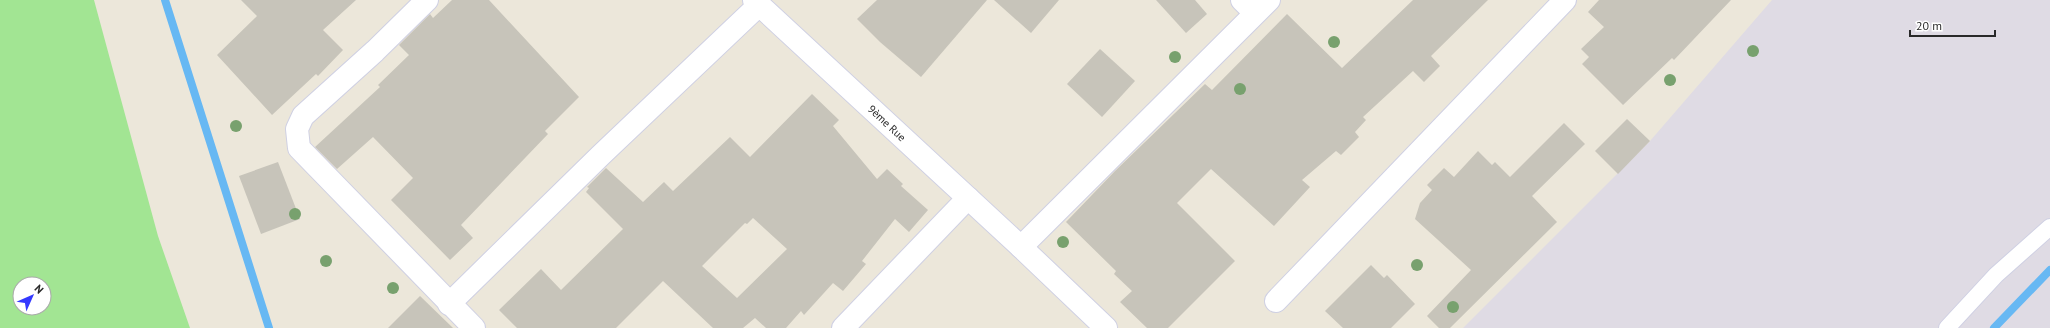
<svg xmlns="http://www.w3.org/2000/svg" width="2050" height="328" viewBox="0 0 2050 328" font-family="'PT Sans',sans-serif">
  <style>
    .industrial { fill: #dfdbe4 }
    .green { fill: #a2e593; fill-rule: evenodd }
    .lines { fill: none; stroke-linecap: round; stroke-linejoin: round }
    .stream { stroke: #67b8f3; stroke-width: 8 }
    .building { fill: #c7c4ba; fill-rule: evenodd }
    .service-casing { stroke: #cfd0e3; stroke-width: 18 }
    .minor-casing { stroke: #cfd0e3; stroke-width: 24 }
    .service { stroke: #fff; stroke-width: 16 }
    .minor { stroke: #fff; stroke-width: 22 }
    .tree { fill: #78a16e }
    .labels { text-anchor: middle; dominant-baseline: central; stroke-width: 3.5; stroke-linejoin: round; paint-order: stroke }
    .street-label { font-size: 11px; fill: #292929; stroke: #fff }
  </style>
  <rect width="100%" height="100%" fill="#ece7da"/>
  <!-- industrial -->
  <path class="industrial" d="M 1772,0 L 2050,0 L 2050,328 L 1463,328 L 1650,141 Z"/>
  <!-- green -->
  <path class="green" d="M 0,0 L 94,0 L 158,236 L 190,328 L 0,328 ZM 20,284 L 44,284 L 44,308 L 20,308 Z"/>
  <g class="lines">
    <!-- stream -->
    <g class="stream">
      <path d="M 165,0 L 269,328"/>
      <path d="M 1994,328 L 2050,270"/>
    </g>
  </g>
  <!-- building -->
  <g class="building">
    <path d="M 241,0 L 356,0 L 323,30 L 343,50 L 318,76 L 316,74 L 272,115 L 217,55 L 257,16 Z"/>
    <path d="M 452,0 L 489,0 L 579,97 L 545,131 L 548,134 L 461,225 L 473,238 L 450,260 L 391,200 L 413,178 L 373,137 L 337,169 L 315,147 L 380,87 L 378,85 L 409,55 L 399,45 L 430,14 L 433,18 Z"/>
    <path d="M 877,0 L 987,0 L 921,77 L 880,42 L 857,19 Z"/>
    <path d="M 994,0 L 1059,0 L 1031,33 Z"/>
    <path d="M 1156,0 L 1195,0 L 1207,14 L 1186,33 Z"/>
    <path d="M 1413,0 L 1488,0 L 1431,56 L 1440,66 L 1424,82 L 1413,71 L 1363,117 L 1366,120 L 1355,132 L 1359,137 L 1341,155 L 1336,151 L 1302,180 L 1310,187 L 1274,226 L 1211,169 L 1177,203 L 1235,261 L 1168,328 L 1147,328 L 1120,302 L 1132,291 L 1114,274 L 1116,271 L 1066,222 L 1115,171 L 1205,84 L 1212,90 L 1287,14 L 1342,68 Z"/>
    <path d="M 1599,0 L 1731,0 L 1674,60 L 1672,58 L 1623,105 L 1582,64 L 1589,57 L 1581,49 L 1604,27 L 1588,12 Z"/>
    <path d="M 1100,49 L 1135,81 L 1102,117 L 1067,84 Z"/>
    <path d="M 812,94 L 839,120 L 833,126 L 877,179 L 887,169 L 903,184 L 901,186 L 928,210 L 909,232 L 895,219 L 862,261 L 866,264 L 843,291 L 833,283 L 804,315 L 801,311 L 786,328 L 766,328 L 755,318 L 743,328 L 713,328 L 663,281 L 616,328 L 517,328 L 499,310 L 541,269 L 561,290 L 623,229 L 586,192 L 589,188 L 587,187 L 606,168 L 643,202 L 664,182 L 673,191 L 730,137 L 750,157 ZM 753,218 L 787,249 L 737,298 L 702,266 L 745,223 L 747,224 Z"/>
    <path d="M 1627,119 L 1650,141 L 1618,174 L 1595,151 Z"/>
    <path d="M 1564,123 L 1585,144 L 1532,196 L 1557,222 L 1450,328 L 1439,328 L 1427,316 L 1471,270 L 1415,219 L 1420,203 L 1432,190 L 1427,185 L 1444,168 L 1454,177 L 1478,151 L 1492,165 L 1495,162 L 1510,177 Z"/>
    <path d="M 278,162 L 300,219 L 261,234 L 239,176 Z"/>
    <path d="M 1371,265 L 1384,278 L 1387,275 L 1415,304 L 1391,328 L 1343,328 L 1325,311 Z"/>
    <path d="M 420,296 L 453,328 L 388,328 Z"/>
  </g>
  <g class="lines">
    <!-- service casing -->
    <g class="service-casing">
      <path id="service" d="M 1947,328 L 1996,275 L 2050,227"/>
    </g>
    <!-- minor casing -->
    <g class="minor-casing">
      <g id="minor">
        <path d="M 427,0 L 375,51 L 303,116 L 297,129 L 299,148 L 474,328"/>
        <path d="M 754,0 L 1021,247 L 1106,328"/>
        <path d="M 1242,0 L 1255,13"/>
        <path d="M 1021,247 L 1269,0"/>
        <path d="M 1276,301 L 1565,0"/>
        <path d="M 449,304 L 601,155 L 759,5"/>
        <path d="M 843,328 L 968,198"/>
      </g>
    </g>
    <!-- service -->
    <use href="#service" class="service"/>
    <!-- minor -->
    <use href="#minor" class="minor"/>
  </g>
  <!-- trees -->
  <g class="tree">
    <circle cx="1334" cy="42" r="6"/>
    <circle cx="1753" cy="51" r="6"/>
    <circle cx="1175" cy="57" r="6"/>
    <circle cx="1670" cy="80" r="6"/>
    <circle cx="1240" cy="89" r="6"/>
    <circle cx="236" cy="126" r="6"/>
    <circle cx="295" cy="214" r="6"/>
    <circle cx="1063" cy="242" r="6"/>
    <circle cx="326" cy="261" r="6"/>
    <circle cx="1417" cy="265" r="6"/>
    <circle cx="393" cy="288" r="6"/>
    <circle cx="1453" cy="307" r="6"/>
  </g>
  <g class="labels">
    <!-- street labels -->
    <g class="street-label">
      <text transform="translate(887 123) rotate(43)">9ème Rue</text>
    </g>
  </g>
  <!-- north arrow -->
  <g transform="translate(32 296) rotate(45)"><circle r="19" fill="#ffffff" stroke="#a9a9a9"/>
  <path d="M0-3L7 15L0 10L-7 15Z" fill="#3439ff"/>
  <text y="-6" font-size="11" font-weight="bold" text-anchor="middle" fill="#292929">N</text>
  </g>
  <!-- scale -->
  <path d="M1910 30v6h85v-6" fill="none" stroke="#292929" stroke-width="2"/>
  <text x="1916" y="30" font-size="12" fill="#292929" stroke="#ffffff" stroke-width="3" paint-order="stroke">20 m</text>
</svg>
